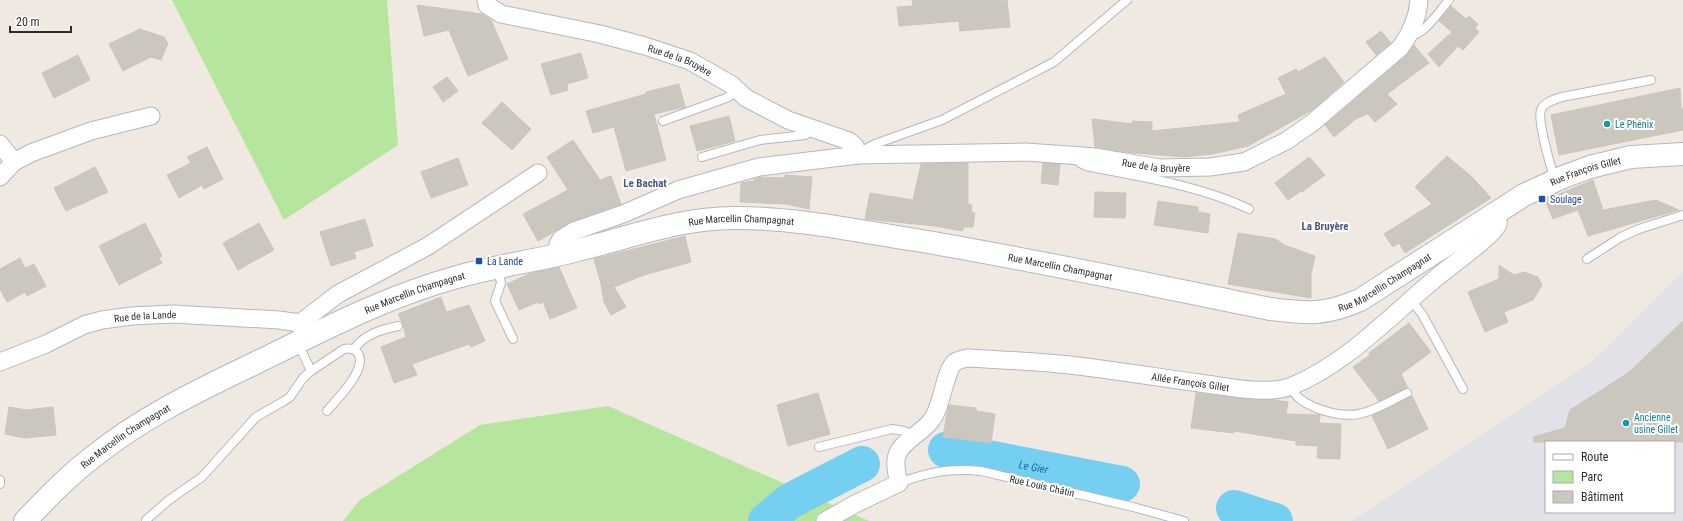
<svg xmlns="http://www.w3.org/2000/svg" width="1683" height="521" viewBox="0 0 1683 521" font-family="'Roboto Condensed',sans-serif">
  <style>
    .industrial { fill: #e3e1e8; fill-rule: evenodd }
    .green { fill: #b6e59e }
    .lines { fill: none; stroke-linecap: round; stroke-linejoin: round }
    .river { stroke: #75cff0; stroke-width: 36 }
    .building { fill: #cbc7bf; stroke: #cbc5ba }
    .lane-casing { stroke: #b4b7c1; stroke-width: 10 }
    .street-casing { stroke: #b4b7c1; stroke-width: 19 }
    .secondary-casing { stroke: #b4b7c1; stroke-width: 24 }
    .lane { stroke: #fff; stroke-width: 8 }
    .street { stroke: #fff; stroke-width: 17 }
    .secondary { stroke: #fff; stroke-width: 22 }
    .culture-dot { fill: #0f9aa8; stroke: #fff; stroke-width: 1.5 }
    .transit-dot { fill: #1a4fb4; stroke: #fff; stroke-width: 1.5 }
    .labels { text-anchor: middle; dominant-baseline: central; stroke-width: 4; stroke-linejoin: round; paint-order: stroke }
    .street-label { font-size: 10px; fill: #2e2e2e; stroke: #fff }
    .culture-label { font-size: 10px; fill: #0d838f; stroke: #fff; text-anchor: start }
    .transit-label { font-size: 10px; fill: #164399; stroke: #fff; text-anchor: start }
    .neighbourhood-label { font-size: 11px; font-weight: bold; fill: #4d5680; stroke: #fff }
    .water-label { font-size: 11px; font-style: italic; fill: #0d6fa3; stroke: #fff }
  </style>
  <rect width="100%" height="100%" fill="#efe9e1"/>
  <!-- industrial -->
  <path class="industrial" d="M 1683,272 L 1683,521 L 1351,521 L 1589,364 ZM 1546,442 L 1674,442 L 1674,512 L 1546,512 Z"/>
  <!-- green -->
  <g class="green">
    <path d="M 172,0 L 387,0 L 398,145 L 284,220 Z"/>
    <path d="M 608,406 L 869,521 L 343,521 L 360,500 L 480,425 Z"/>
  </g>
  <g class="lines">
    <!-- river -->
    <g class="river">
      <path id="s1" d="M 946,450 L 1122,484"/>
      <path d="M 1234,508 L 1275,521"/>
      <path d="M 766,521 L 790,501 L 862,464"/>
    </g>
  </g>
  <!-- building -->
  <g class="building">
    <path d="M 912,0 L 1007,0 L 1010,27 L 960,31 L 959,21 L 899,26 L 897,7 L 913,6 Z"/>
    <path d="M 417,5 L 482,14 L 491,20 L 508,59 L 468,76 L 449,30 L 424,36 Z"/>
    <path d="M 1451,6 L 1466,19 L 1469,16 L 1478,24 L 1475,28 L 1479,32 L 1463,50 L 1458,46 L 1439,67 L 1428,54 L 1452,32 L 1439,21 Z"/>
    <path d="M 140,29 L 164,37 L 168,43 L 161,60 L 151,57 L 123,71 L 109,44 Z"/>
    <path d="M 1381,31 L 1391,43 L 1376,55 L 1366,42 Z"/>
    <path d="M 1414,45 L 1429,63 L 1387,94 L 1397,104 L 1375,122 L 1368,114 L 1356,119 L 1334,137 L 1325,125 L 1406,56 Z"/>
    <path d="M 581,53 L 588,78 L 567,84 L 568,90 L 551,95 L 541,64 Z"/>
    <path d="M 78,55 L 90,80 L 54,98 L 42,73 Z"/>
    <path d="M 1325,57 L 1344,82 L 1312,110 L 1248,146 L 1213,154 L 1184,157 L 1123,152 L 1095,147 L 1092,119 L 1133,124 L 1132,121 L 1152,122 L 1152,131 L 1240,122 L 1238,115 L 1286,94 L 1278,78 L 1296,69 L 1298,72 Z"/>
    <path d="M 447,77 L 458,91 L 443,102 L 433,87 Z"/>
    <path d="M 679,84 L 685,107 L 654,114 L 666,160 L 626,171 L 614,127 L 593,133 L 586,111 L 646,94 L 646,92 Z"/>
    <path d="M 1680,88 L 1681,109 L 1683,109 L 1683,130 L 1559,155 L 1551,115 Z"/>
    <path d="M 502,102 L 531,129 L 512,150 L 482,123 Z"/>
    <path d="M 729,116 L 735,141 L 697,151 L 690,126 Z"/>
    <path d="M 573,140 L 600,180 L 611,176 L 621,204 L 571,222 L 538,241 L 523,214 L 568,190 L 547,157 Z"/>
    <path d="M 207,147 L 223,179 L 204,189 L 202,185 L 179,198 L 167,175 L 191,163 L 187,157 Z"/>
    <path d="M 1447,156 L 1472,177 L 1491,198 L 1405,253 L 1399,243 L 1393,247 L 1384,234 L 1432,204 L 1415,187 Z"/>
    <path d="M 1309,157 L 1325,175 L 1302,192 L 1301,191 L 1288,200 L 1275,183 Z"/>
    <path d="M 458,158 L 468,185 L 431,198 L 421,172 Z"/>
    <path d="M 968,163 L 968,204 L 972,205 L 971,212 L 975,213 L 973,227 L 964,227 L 962,231 L 935,226 L 865,219 L 870,193 L 913,200 L 921,164 Z"/>
    <path d="M 1043,163 L 1060,164 L 1058,185 L 1041,183 Z"/>
    <path d="M 95,167 L 108,192 L 66,211 L 54,188 Z"/>
    <path d="M 785,175 L 812,177 L 809,209 L 786,204 L 740,202 L 741,183 L 754,181 L 754,179 L 760,177 L 785,178 Z"/>
    <path d="M 1593,180 L 1603,210 L 1656,200 L 1679,210 L 1588,236 L 1578,210 L 1553,219 L 1545,200 Z"/>
    <path d="M 1095,192 L 1126,193 L 1125,218 L 1094,217 Z"/>
    <path d="M 1158,201 L 1198,207 L 1198,212 L 1210,214 L 1208,233 L 1154,225 Z"/>
    <path d="M 365,219 L 373,246 L 354,252 L 356,258 L 331,266 L 320,232 Z"/>
    <path d="M 145,223 L 162,256 L 159,258 L 162,263 L 119,285 L 99,246 Z"/>
    <path d="M 259,223 L 274,250 L 238,270 L 223,243 Z"/>
    <path d="M 1238,233 L 1276,239 L 1284,245 L 1315,256 L 1311,274 L 1311,298 L 1228,284 Z"/>
    <path d="M 685,236 L 691,262 L 644,275 L 614,287 L 626,307 L 611,315 L 604,302 L 601,284 L 594,259 Z"/>
    <path d="M 20,258 L 25,268 L 34,264 L 46,286 L 27,296 L 25,292 L 7,302 L 0,289 L 0,269 Z"/>
    <path d="M 1499,265 L 1514,275 L 1524,272 L 1538,277 L 1542,285 L 1533,300 L 1504,312 L 1508,322 L 1485,332 L 1468,292 L 1499,279 Z"/>
    <path d="M 559,267 L 577,308 L 550,319 L 543,302 L 539,304 L 538,302 L 519,310 L 507,284 L 531,273 Z"/>
    <path d="M 441,297 L 446,312 L 469,305 L 485,341 L 471,347 L 469,344 L 412,364 L 417,375 L 394,383 L 381,347 L 406,337 L 403,324 L 398,314 Z"/>
    <path d="M 1683,321 L 1683,442 L 1534,442 L 1533,437 L 1565,428 L 1570,410 L 1628,373 Z"/>
    <path d="M 1409,323 L 1431,352 L 1401,374 L 1408,388 L 1379,401 L 1353,367 L 1370,355 L 1369,353 Z"/>
    <path d="M 818,393 L 830,434 L 788,446 L 777,405 Z"/>
    <path d="M 1196,393 L 1245,399 L 1274,400 L 1288,402 L 1286,414 L 1320,415 L 1319,423 L 1341,424 L 1340,459 L 1317,458 L 1318,446 L 1296,445 L 1296,441 L 1234,431 L 1234,433 L 1191,428 Z"/>
    <path d="M 1412,396 L 1428,429 L 1388,449 L 1372,416 Z"/>
    <path d="M 949,405 L 976,408 L 976,411 L 995,414 L 991,443 L 943,437 L 947,413 Z"/>
    <path d="M 9,407 L 26,410 L 53,407 L 56,435 L 25,438 L 5,434 Z"/>
  </g>
  <g class="lines">
    <!-- lane casing -->
    <g class="lane-casing">
      <g id="lane">
        <path d="M 1410,35 C 1422,38 1441,9 1449,0"/>
        <path d="M 663,121 L 726,98 L 738,91"/>
        <path d="M 860,153 L 863,150 L 875,144 L 942,120 L 1054,62 L 1127,0"/>
        <path d="M 702,157 L 760,140 L 805,135 L 809,132 L 810,128"/>
        <path d="M 1078,157 L 1080,163 L 1086,166 C 1141,177 1198,185 1249,209"/>
        <path d="M 1555,180 C 1551,168 1537,120 1541,110 C 1544,102 1555,99 1562,97 L 1651,80"/>
        <path d="M 1587,259 L 1621,237 L 1639,229 L 1683,215"/>
        <path d="M 498,268 L 501,283 L 495,301 L 513,339"/>
        <path d="M 1410,299 L 1422,314 L 1463,389"/>
        <path d="M 298,343 L 311,371"/>
        <path d="M 354,349 C 365,334 380,330 398,326"/>
        <path d="M 1290,387 C 1297,399 1306,404 1319,409 C 1358,423 1372,410 1407,393"/>
        <path d="M 819,447 L 892,429 C 901,430 907,431 914,436"/>
        <path d="M 0,480 L 0,484"/>
        <path d="M 899,483 C 929,472 948,468 981,471 L 1133,507 L 1184,521"/>
        <path d="M 146,520 L 169,500 L 202,477 L 256,417 L 284,401 L 290,397 L 303,378 L 311,371 L 344,349 C 349,348 354,348 358,353 C 368,369 337,399 327,411"/>
      </g>
    </g>
    <!-- street casing -->
    <g class="street-casing">
      <g id="street">
        <path id="s2" d="M 486,0 L 487,5 L 501,14 L 600,34 L 645,46 L 690,61 L 732,85 L 746,98 L 788,120 L 849,141 L 855,146 L 858,155"/>
        <path d="M 0,144 L 14,162"/>
        <path d="M 0,177 L 14,162 L 31,153 L 91,131 L 151,116"/>
        <path id="s3" d="M 559,255 L 558,244 L 561,239 L 574,231 L 623,214 L 678,190 L 759,167 L 858,155 L 1026,152 L 1095,157 L 1159,168 L 1210,167 L 1244,162 L 1286,141 L 1312,123 L 1400,48 C 1411,33 1418,18 1419,0"/>
        <path d="M 303,333 L 300,323 L 338,294 L 428,246 L 538,173"/>
        <path id="s4" d="M 0,362 L 46,344 L 84,325 L 102,320 L 132,316 L 173,314 L 279,320 L 300,323"/>
        <path id="s5" d="M 825,521 L 855,504 L 899,483 C 897,474 894,464 897,455 C 903,439 924,433 933,418 C 942,405 945,370 955,362 C 958,360 964,359 967,358 C 1001,360 1036,361 1070,365 C 1113,370 1156,377 1199,383 C 1224,386 1268,396 1292,386 C 1352,361 1396,309 1446,270 C 1456,262 1495,234 1498,224 C 1499,220 1497,216 1496,212"/>
      </g>
    </g>
    <!-- secondary casing -->
    <g class="secondary-casing">
      <g id="secondary">
        <path id="s6" d="M 25,521 C 46,499 68,476 93,457 C 148,412 215,383 278,352 C 336,323 395,294 457,277 C 495,266 535,261 574,251 C 628,238 682,217 737,218 C 798,218 857,231 916,240 C 1035,260 1152,285 1270,309 C 1307,314 1326,315 1360,300 L 1524,195 L 1563,177 L 1590,167 L 1631,157 L 1683,154"/>
      </g>
    </g>
    <!-- lane -->
    <use href="#lane" class="lane"/>
    <!-- street -->
    <use href="#street" class="street"/>
    <!-- secondary -->
    <use href="#secondary" class="secondary"/>
  </g>
  <!-- markers -->
  <g class="culture-dot">
    <circle cx="1607" cy="124" r="4"/>
    <circle cx="1626" cy="423" r="4"/>
  </g>
  <g class="transit-dot">
    <rect x="1538" y="195" width="8" height="8" rx="2"/>
    <rect x="475" y="257" width="8" height="8" rx="2"/>
  </g>
  <g class="labels">
    <!-- street labels -->
    <g class="street-label">
      <text stroke="none"><textPath href="#s2" startOffset="207">Rue de la Bruyère</textPath></text>
      <text stroke="none"><textPath href="#s3" startOffset="627">Rue de la Bruyère</textPath></text>
      <text stroke="none"><textPath href="#s6" startOffset="1682">Rue François Gillet</textPath></text>
      <text stroke="none"><textPath href="#s6" startOffset="792">Rue Marcellin Champagnat</textPath></text>
      <text stroke="none"><textPath href="#s6" startOffset="1115">Rue Marcellin Champagnat</textPath></text>
      <text stroke="none"><textPath href="#s6" startOffset="1451">Rue Marcellin Champagnat</textPath></text>
      <text stroke="none"><textPath href="#s6" startOffset="456">Rue Marcellin Champagnat</textPath></text>
      <text stroke="none"><textPath href="#s4" startOffset="154">Rue de la Lande</textPath></text>
      <text stroke="none"><textPath href="#s5" startOffset="462">Allée François Gillet</textPath></text>
      <text stroke="none"><textPath href="#s6" startOffset="132">Rue Marcellin Champagnat</textPath></text>
      <text transform="translate(1042 486) rotate(13)">Rue Louis Châtin</text>
    </g>
    <!-- culture labels -->
    <g class="culture-label">
      <text x="1615" y="124">Le Phénix</text>
      <text x="1634" y="417">Ancienne<tspan x="1634" dy="12">usine Gillet</tspan></text>
    </g>
    <!-- transit labels -->
    <g class="transit-label">
      <text x="1550" y="199">Soulage</text>
      <text x="487" y="261">La Lande</text>
    </g>
    <!-- neighbourhood labels -->
    <g class="neighbourhood-label">
      <text x="645" y="183">Le Bachat</text>
      <text x="1325" y="226">La Bruyère</text>
    </g>
    <!-- water labels -->
    <g class="water-label">
      <text stroke="none"><textPath href="#s1" startOffset="89">Le Gier</textPath></text>
    </g>
  </g>
  <!-- legend -->
  <rect x="1545" y="441" width="130" height="72" fill="#ffffff" stroke="#ababab"/>
  <rect x="1553" y="454" width="20" height="6" fill="#ffffff" stroke="#ababab"/>
  <text x="1581" y="461" font-size="12" fill="#2e2e2e">Route</text>
  <rect x="1553" y="471" width="20" height="12" fill="#b6e59e" stroke="#ababab"/>
  <text x="1581" y="481" font-size="12" fill="#2e2e2e">Parc</text>
  <rect x="1553" y="491" width="20" height="12" fill="#cbc7bf" stroke="#ababab"/>
  <text x="1581" y="501" font-size="12" fill="#2e2e2e">Bâtiment</text>
  <!-- scale -->
  <path d="M10 26v6h61v-6" fill="none" stroke="#2e2e2e" stroke-width="2"/>
  <text x="16" y="26" font-size="12" fill="#2e2e2e" stroke="#ffffff" stroke-width="3" paint-order="stroke">20 m</text>
</svg>
